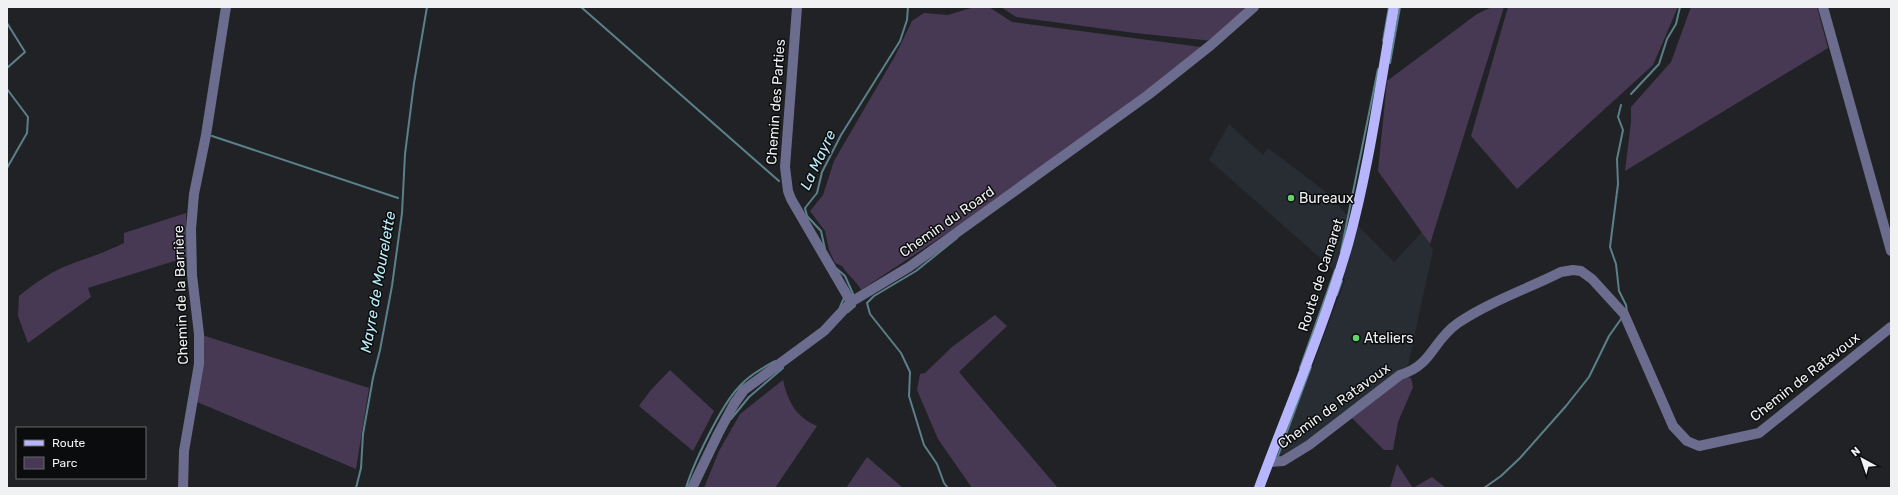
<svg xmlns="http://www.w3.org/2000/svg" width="1898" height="495" viewBox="0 0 1898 495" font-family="Rubik,sans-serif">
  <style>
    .built { fill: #282c33 }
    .green { fill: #473953 }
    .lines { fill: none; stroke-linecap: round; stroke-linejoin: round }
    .stream { stroke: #5a8089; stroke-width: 2 }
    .minor { stroke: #6c6c8e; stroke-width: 10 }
    .major { stroke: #b7b5fd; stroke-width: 10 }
    .poi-dot { fill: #5fd56b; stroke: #0b0c0d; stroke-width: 1.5 }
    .labels { text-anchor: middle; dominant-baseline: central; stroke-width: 3; stroke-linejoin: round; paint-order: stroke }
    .street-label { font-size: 14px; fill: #f0f1f3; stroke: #0b0c0d }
    .poi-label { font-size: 14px; fill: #f0f1f3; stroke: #0b0c0d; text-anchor: start }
    .water-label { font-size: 15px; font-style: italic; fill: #bceefa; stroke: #0b0c0d }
  </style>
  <rect width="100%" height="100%" fill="#212225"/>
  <!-- built -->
  <path class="built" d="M 1229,124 L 1263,155 L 1268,148 L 1322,189 L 1394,262 L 1422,232 L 1433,250 L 1408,366 L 1289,454 L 1279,455 L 1345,280 L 1209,160 Z"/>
  <!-- green -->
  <g class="green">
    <path d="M 974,7 L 989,7 L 1012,22 L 1201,47 L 1196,55 L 985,208 L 861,290 C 856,280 848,276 842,266 L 835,263 L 829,250 L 825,231 L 810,211 L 823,195 L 834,161 L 895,56 L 912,21 L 924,13 L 948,15 Z"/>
    <path d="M 1001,7 L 1247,7 L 1213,41 L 1135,33 L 1016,17 Z"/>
    <path d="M 1492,7 L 1504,7 L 1430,244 L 1378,171 L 1387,81 L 1477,14 Z"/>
    <path d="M 1508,7 L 1678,7 L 1653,65 L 1517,189 L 1471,136 Z"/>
    <path d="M 1691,7 L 1817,7 L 1828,48 L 1625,171 L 1631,122 L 1631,107 L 1671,62 Z"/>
    <path d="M 186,213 L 187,257 L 88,288 L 91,297 L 28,343 L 18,316 L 19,296 C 34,284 49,273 66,266 C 87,258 104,253 124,243 L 124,233 Z"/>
    <path d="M 995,315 L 1007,326 L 959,372 L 1058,488 L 972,488 L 938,439 L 917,390 L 920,374 L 925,373 L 952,347 Z"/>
    <path d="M 202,335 L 369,388 L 356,469 L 197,402 Z"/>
    <path d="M 670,370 L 714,411 L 693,451 L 639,406 L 650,391 Z"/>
    <path d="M 1403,376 L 1411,378 L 1413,387 L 1398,422 L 1393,450 L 1384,450 L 1350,416 Z"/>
    <path d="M 783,380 C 788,402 796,417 817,426 L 775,488 L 704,488 L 719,451 L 740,414 Z"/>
    <path d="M 867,457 L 903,488 L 846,488 Z"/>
    <path d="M 1397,464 L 1413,488 L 1432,477 L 1446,488 L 1390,488 Z"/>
  </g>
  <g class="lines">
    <!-- stream -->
    <g class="stream">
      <path d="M 581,7 L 779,181"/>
      <path d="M 7,23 L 25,52 L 7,68"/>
      <path d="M 1383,41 L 1389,7"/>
      <path d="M 1390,63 L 1400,7"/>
      <path d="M 7,89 L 28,117 L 27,133 L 7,168"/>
      <path d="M 1631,94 L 1659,64 L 1667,39 L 1676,24 L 1680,7"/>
      <path d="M 1621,105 L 1618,117 L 1623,130 L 1617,159 L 1618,184 L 1610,247 L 1616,264 L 1619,291 L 1626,305 L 1627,312"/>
      <path d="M 212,136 L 398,198"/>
      <path d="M 825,249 L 821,231 L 807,216 L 805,208 L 817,193 L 822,172 L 841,135 L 900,41 L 907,20 L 908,7"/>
      <path d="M 1341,251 L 1378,69"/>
      <path d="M 836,268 L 845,276 L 854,296"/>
      <path d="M 1337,295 L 1342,281"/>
      <path d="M 840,307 L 844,298"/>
      <path d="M 848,312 L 855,306"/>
      <path d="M 1300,368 L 1335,270"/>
      <path d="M 731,419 L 749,397 L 783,368"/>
      <path d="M 1278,456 L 1311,367"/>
      <path d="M 356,488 L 361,468 L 363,434 L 373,378 L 380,350 L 392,286 L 402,213 L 405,154 L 414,83 L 427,7"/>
      <path d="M 686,488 C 693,464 721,406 738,388 C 748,376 761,369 775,361"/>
      <path d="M 948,488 L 944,483 L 937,464 L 924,445 L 909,396 L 910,372 L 901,353 L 870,314 L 867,303 L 874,296 L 916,271 L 957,238"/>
      <path d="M 1484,488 L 1501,476 L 1520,458 L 1566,406 L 1589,377 L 1609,336 L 1621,319"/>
    </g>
    <!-- minor -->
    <g class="minor">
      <path d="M 797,7 L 785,167 L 788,191 L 791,199 L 851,302"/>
      <path d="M 1823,7 L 1891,251"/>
      <path d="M 1270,462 L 1283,461 L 1309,445 L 1400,375 C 1433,365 1432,341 1458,323 C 1489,302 1527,289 1561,272 L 1573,270 L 1581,271 L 1592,279 L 1624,314 L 1673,426 L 1687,441 L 1699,446 L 1759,433 L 1891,327"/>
      <path d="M 183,488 L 184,451 L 199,364 L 199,334 L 192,275 L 191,229 L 194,194 L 206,135 L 226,7"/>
      <path d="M 692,488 L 718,434 L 734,404 L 744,390 L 824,331 L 851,302 L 909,267 L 1148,95 L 1211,45 L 1254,7"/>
    </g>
    <!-- major -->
    <path class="major" d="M 1259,488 C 1289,407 1324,327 1348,244 C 1369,168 1380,85 1394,7"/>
  </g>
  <!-- markers -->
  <g class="poi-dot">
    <circle cx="1291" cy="198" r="4"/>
    <circle cx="1356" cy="338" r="4"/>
  </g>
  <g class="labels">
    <!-- street labels -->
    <g class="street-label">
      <text transform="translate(776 102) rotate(-86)">Chemin des Parties</text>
      <text transform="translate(947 222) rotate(-35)">Chemin du Roard</text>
      <text transform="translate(1321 275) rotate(-72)">Route de Camaret</text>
      <text transform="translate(181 295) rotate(-92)">Chemin de la Barrière</text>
      <text transform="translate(1805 377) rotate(-38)">Chemin de Ratavoux</text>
      <text transform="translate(1334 406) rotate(-36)">Chemin de Ratavoux</text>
    </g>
    <!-- poi labels -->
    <g class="poi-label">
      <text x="1299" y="198">Bureaux</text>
      <text x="1364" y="338">Ateliers</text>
    </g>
    <!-- water labels -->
    <g class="water-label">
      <text transform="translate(818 160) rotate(-65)">La Mayre</text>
      <text transform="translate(378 282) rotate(-80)">Mayre de Mourelette</text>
    </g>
  </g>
  <!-- border -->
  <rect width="1898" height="495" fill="none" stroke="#f0f1f3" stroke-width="16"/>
  <!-- legend -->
  <rect x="16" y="427" width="130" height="52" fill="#0b0c0d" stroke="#676869"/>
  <rect x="24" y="440" width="20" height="6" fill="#b7b5fd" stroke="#676869"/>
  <text x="52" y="447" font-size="12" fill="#f0f1f3">Route</text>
  <rect x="24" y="457" width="20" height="12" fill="#473953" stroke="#676869"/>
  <text x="52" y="467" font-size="12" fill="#f0f1f3">Parc</text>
  <!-- north arrow -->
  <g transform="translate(1862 459) rotate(320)" stroke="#0b0c0d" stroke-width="3" paint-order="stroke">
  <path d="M0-3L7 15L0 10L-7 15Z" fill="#f0f1f3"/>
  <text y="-6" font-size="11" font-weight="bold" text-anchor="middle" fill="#f0f1f3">N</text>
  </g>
</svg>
